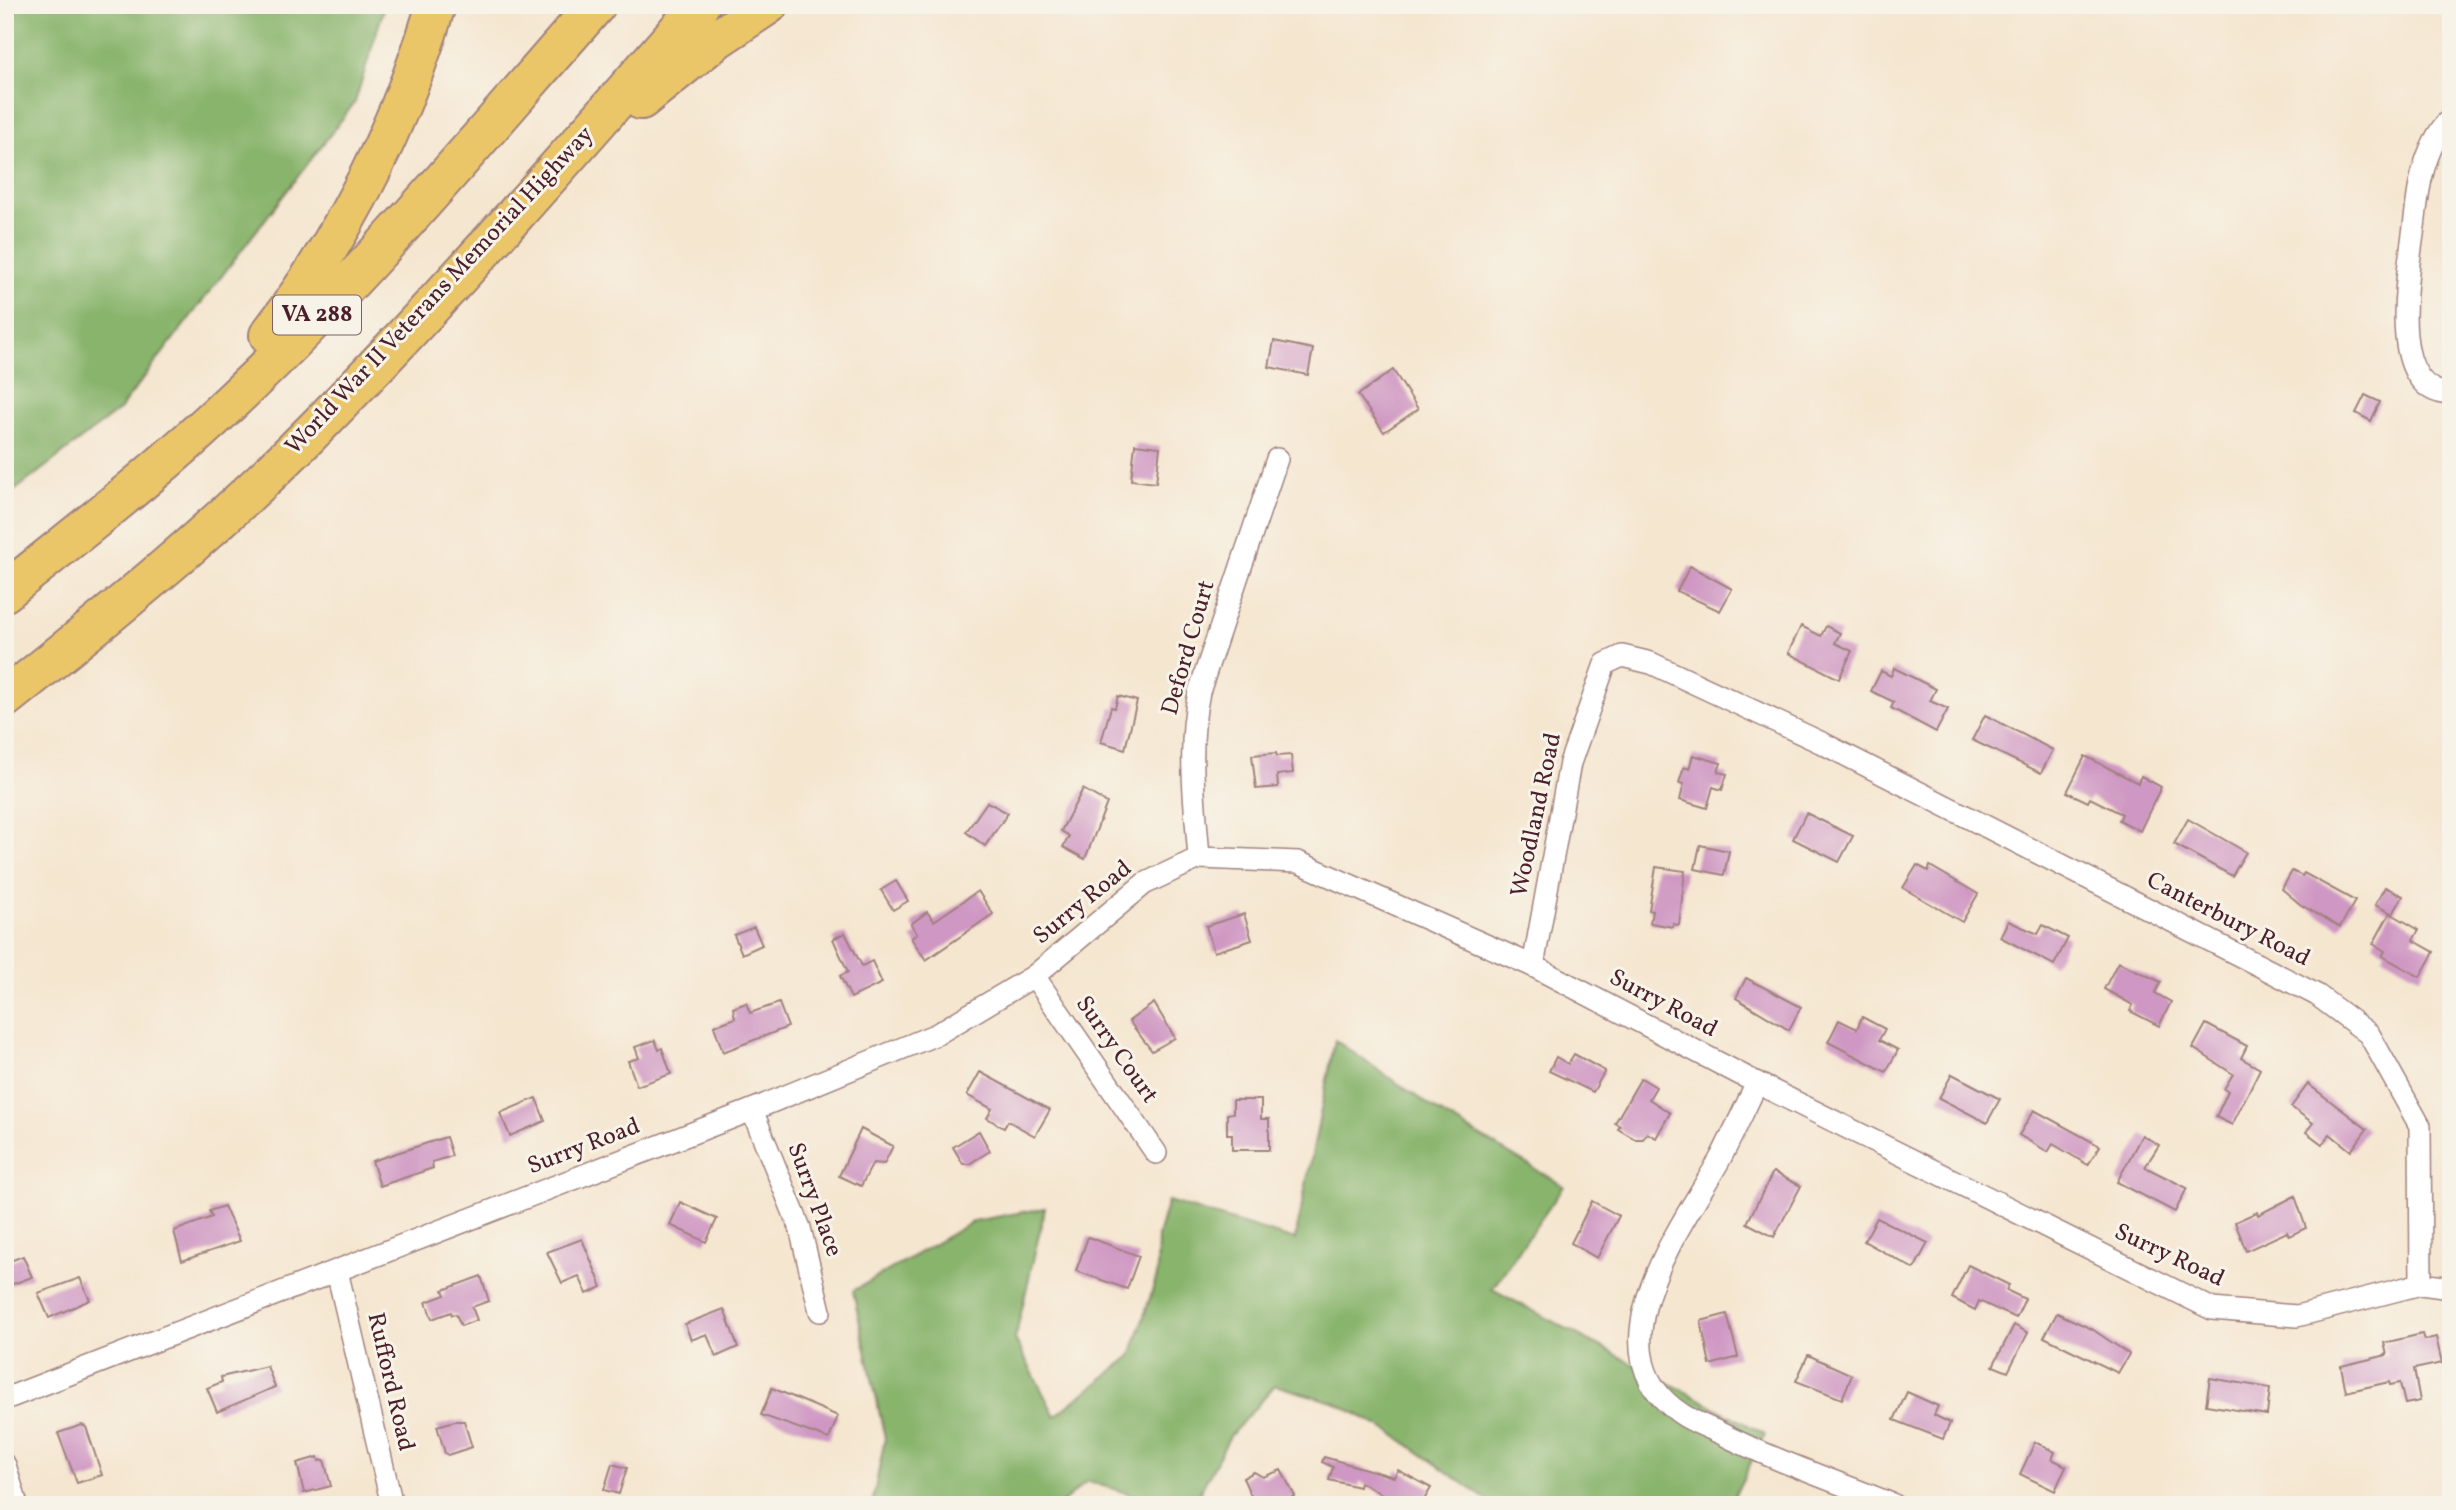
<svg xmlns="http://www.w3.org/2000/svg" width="2456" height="1510" viewBox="0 0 2456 1510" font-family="Vollkorn,serif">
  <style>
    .forest { fill: #88b46c; stroke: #696a4c; stroke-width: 2 }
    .building { fill: #cf97c3 }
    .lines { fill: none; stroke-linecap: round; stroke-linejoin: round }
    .minor-casing { stroke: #a0827e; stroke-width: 24 }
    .motorway-casing { stroke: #a0827e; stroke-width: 42 }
    .minor { stroke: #fff; stroke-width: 21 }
    .motorway { stroke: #ebc669; stroke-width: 38 }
    .labels { text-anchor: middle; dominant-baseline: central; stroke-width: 6; stroke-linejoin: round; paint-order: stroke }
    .shield { fill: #f7f3e8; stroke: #7e5f64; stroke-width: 2 }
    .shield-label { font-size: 23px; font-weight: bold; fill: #4a1f2b }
    .street-label { font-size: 24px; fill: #4a1f2b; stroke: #f7f3e8 }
  </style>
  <rect width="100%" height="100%" fill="#f7f3e8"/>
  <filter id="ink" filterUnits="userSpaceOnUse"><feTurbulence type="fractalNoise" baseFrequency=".0143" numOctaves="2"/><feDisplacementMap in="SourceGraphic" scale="14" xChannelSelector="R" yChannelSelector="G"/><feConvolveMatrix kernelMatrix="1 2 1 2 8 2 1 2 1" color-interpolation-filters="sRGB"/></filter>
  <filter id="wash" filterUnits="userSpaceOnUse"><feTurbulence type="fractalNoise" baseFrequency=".00686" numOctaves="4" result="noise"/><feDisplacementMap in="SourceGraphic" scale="28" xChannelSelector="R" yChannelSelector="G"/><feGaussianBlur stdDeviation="1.57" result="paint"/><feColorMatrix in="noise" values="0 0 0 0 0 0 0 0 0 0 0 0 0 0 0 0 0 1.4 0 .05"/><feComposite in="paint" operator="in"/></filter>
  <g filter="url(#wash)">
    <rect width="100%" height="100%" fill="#f5e6d0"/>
    <!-- forest -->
    <g class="forest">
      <path d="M 5,5 L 385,5 L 355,102 L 119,410 L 5,498 Z"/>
      <path d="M 1335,1040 L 1442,1114 L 1564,1186 L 1492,1289 L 1765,1434 L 1730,1505 L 1494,1505 L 1389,1431 L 1336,1403 L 1275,1385 L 1230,1436 L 1193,1505 L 1166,1505 L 1087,1481 L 1060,1505 L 872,1505 L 885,1438 L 853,1291 L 974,1221 L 1045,1208 L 1015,1339 L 1055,1416 L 1131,1356 L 1157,1276 L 1158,1236 L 1168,1201 L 1295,1240 Z"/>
    </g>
    <g id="blocks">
      <!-- building -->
      <g class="building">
        <path d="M 1274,341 L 1313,349 L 1308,375 L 1269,367 Z"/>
        <path d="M 1393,370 L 1418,409 L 1384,432 L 1358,395 Z"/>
        <path d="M 2365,395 L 2380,402 L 2371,421 L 2356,413 Z"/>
        <path d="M 1135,444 L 1160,447 L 1156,483 L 1131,480 Z"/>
        <path d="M 1690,566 L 1732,589 L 1720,611 L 1677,591 Z"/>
        <path d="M 1801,626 L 1821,636 L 1826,626 L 1840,633 L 1835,643 L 1852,651 L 1839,679 L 1788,653 Z"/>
        <path d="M 1894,668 L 1936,689 L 1930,701 L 1948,709 L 1936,732 L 1891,708 L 1894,702 L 1871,691 L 1881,671 L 1891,676 Z"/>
        <path d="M 1118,696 L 1137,701 L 1125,749 L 1101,742 L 1111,707 L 1115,708 Z"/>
        <path d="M 1985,715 L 2053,750 L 2041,773 L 1972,740 Z"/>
        <path d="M 1276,753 L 1277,756 L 1291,755 L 1293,773 L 1277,775 L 1278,787 L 1256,789 L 1252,755 Z"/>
        <path d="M 1693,755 L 1721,763 L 1718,772 L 1727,774 L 1722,790 L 1713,787 L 1707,808 L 1680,800 L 1684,784 L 1679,783 L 1684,767 L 1689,769 Z"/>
        <path d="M 2085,756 L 2138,783 L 2141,776 L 2161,787 L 2140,831 L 2119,820 L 2122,814 L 2090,798 L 2088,802 L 2067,792 Z"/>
        <path d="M 1083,789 L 1107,803 L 1085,859 L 1063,847 L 1069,836 L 1061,831 Z"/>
        <path d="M 987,802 L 1008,813 L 985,846 L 966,832 Z"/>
        <path d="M 1806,813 L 1853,836 L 1839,862 L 1793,839 Z"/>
        <path d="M 2188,819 L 2246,852 L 2232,876 L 2174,844 Z"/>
        <path d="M 1700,845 L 1729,851 L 1724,875 L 1695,869 Z"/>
        <path d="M 1917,865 L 1928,871 L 1930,866 L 1978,894 L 1962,922 L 1903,888 Z"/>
        <path d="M 1656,867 L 1685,871 L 1679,925 L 1673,924 L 1673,927 L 1650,923 L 1652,911 L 1649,910 Z"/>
        <path d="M 2292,871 L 2302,876 L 2304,873 L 2355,901 L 2340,927 L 2301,905 L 2282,889 Z"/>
        <path d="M 896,881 L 908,901 L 893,910 L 881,890 Z"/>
        <path d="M 2385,887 L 2403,896 L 2393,914 L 2375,905 Z"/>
        <path d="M 978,891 L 993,914 L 926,960 L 911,938 L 917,934 L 911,924 L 927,912 L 934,921 Z"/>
        <path d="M 2390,913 L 2419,930 L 2413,940 L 2434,952 L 2420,977 L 2382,956 L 2385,951 L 2373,944 Z"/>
        <path d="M 1244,914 L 1252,940 L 1214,952 L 1206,926 Z"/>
        <path d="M 2008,921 L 2038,934 L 2043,925 L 2068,938 L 2054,965 L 2000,937 Z"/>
        <path d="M 754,927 L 762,945 L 742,954 L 734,935 Z"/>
        <path d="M 845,933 L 862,966 L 872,961 L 882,983 L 851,998 L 840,976 L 848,972 L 833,939 Z"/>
        <path d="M 2118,962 L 2161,982 L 2155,993 L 2171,1002 L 2159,1026 L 2130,1011 L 2133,1005 L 2104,989 Z"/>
        <path d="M 1746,978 L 1801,1007 L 1789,1030 L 1736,998 Z"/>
        <path d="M 746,1003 L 750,1013 L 779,1003 L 788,1027 L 723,1052 L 714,1026 L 735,1018 L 733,1008 Z"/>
        <path d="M 1154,1003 L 1175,1038 L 1152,1051 L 1129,1021 Z"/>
        <path d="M 1862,1017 L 1885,1029 L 1879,1040 L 1898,1050 L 1886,1072 L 1828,1042 L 1839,1020 L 1857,1029 Z"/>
        <path d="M 2206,1024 L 2247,1046 L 2241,1058 L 2260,1069 L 2232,1125 L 2216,1117 L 2228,1091 L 2224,1089 L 2233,1074 L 2193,1048 Z"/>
        <path d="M 655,1040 L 659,1050 L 662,1048 L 671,1074 L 637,1086 L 628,1061 L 639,1058 L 635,1047 Z"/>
        <path d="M 1574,1054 L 1605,1071 L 1593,1092 L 1549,1071 L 1556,1057 L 1568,1064 Z"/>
        <path d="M 980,1072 L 1050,1110 L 1035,1136 L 1008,1121 L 1004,1128 L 987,1118 L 992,1109 L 967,1095 Z"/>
        <path d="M 1952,1074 L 2000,1099 L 1987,1123 L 1939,1098 Z"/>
        <path d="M 1641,1078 L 1656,1087 L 1649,1099 L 1670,1113 L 1656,1138 L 1647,1133 L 1643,1139 L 1635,1139 L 1618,1129 L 1620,1126 L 1615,1123 Z"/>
        <path d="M 2308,1084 L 2367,1129 L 2351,1151 L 2330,1134 L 2322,1144 L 2306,1132 L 2313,1123 L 2291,1107 Z"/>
        <path d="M 536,1098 L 545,1121 L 510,1136 L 500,1113 Z"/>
        <path d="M 1233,1100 L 1261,1100 L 1261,1119 L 1269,1119 L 1269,1150 L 1232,1150 L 1232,1134 L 1227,1134 L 1227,1114 L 1233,1113 Z"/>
        <path d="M 2034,1110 L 2100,1146 L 2088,1165 L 2053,1144 L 2048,1152 L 2019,1135 Z"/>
        <path d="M 861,1129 L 893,1146 L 884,1164 L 873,1163 L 861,1186 L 839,1176 Z"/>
        <path d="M 979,1131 L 990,1151 L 969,1164 L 963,1164 L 953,1147 Z"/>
        <path d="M 2142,1135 L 2159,1145 L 2145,1167 L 2187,1188 L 2175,1212 L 2117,1182 Z"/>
        <path d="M 446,1137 L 452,1156 L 432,1162 L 433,1168 L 380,1186 L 372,1161 Z"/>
        <path d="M 1773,1172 L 1801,1186 L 1774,1237 L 1747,1223 Z"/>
        <path d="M 2295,1196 L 2306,1228 L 2289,1236 L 2287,1232 L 2246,1251 L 2235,1222 L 2257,1212 L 2258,1215 Z"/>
        <path d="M 1592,1201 L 1619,1216 L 1597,1258 L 1571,1243 Z"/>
        <path d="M 680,1202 L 717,1219 L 706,1242 L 670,1225 Z"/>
        <path d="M 224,1206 L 240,1241 L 182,1261 L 174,1231 L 212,1217 L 209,1211 Z"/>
        <path d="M 1877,1218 L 1928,1243 L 1914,1269 L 1864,1241 Z"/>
        <path d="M 1088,1237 L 1139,1256 L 1127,1289 L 1076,1271 Z"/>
        <path d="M 582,1239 L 602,1287 L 587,1294 L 579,1276 L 562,1283 L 547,1252 Z"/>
        <path d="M 23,1256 L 32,1277 L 5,1287 L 5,1263 Z"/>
        <path d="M 1968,1265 L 2009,1285 L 2006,1290 L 2025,1299 L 2016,1318 L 1979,1301 L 1975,1310 L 1952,1298 Z"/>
        <path d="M 481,1276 L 489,1301 L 472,1307 L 477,1320 L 461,1326 L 456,1314 L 452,1315 L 451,1312 L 432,1319 L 426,1302 L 445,1295 L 443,1290 Z"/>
        <path d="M 80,1278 L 90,1300 L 49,1318 L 38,1293 Z"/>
        <path d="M 724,1309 L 738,1347 L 716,1357 L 707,1334 L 691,1340 L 685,1324 Z"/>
        <path d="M 2057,1313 L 2092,1329 L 2129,1354 L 2118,1373 L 2044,1337 Z"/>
        <path d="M 1727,1314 L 1738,1357 L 1710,1365 L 1701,1321 Z"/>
        <path d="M 2014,1325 L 2028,1333 L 2008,1372 L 1993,1366 Z"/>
        <path d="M 2422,1334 L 2424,1340 L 2436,1337 L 2442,1363 L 2414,1369 L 2420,1401 L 2405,1404 L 2400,1383 L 2390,1385 L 2389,1382 L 2346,1392 L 2341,1366 L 2387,1355 L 2384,1343 Z"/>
        <path d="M 1808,1355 L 1852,1375 L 1842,1399 L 1796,1381 Z"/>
        <path d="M 267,1366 L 275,1387 L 217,1412 L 207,1388 L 222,1382 L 221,1377 Z"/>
        <path d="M 2210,1378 L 2270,1388 L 2267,1415 L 2206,1405 Z"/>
        <path d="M 772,1388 L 838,1416 L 829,1439 L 761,1415 Z"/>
        <path d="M 1907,1392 L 1938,1406 L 1934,1415 L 1950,1423 L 1943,1439 L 1894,1420 Z"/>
        <path d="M 455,1421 L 464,1421 L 472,1447 L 448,1455 L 445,1453 L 437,1426 Z"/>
        <path d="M 82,1425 L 86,1427 L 102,1475 L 77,1483 L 58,1433 Z"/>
        <path d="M 2035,1442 L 2055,1452 L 2052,1459 L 2066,1466 L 2055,1491 L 2020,1474 Z"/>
        <path d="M 318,1457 L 319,1461 L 324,1460 L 331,1486 L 304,1493 L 297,1463 Z"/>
        <path d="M 1324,1457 L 1394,1477 L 1398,1470 L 1431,1488 L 1421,1505 L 1402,1505 L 1360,1482 L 1359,1487 L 1329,1480 L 1333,1467 L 1322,1462 Z"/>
        <path d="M 612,1464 L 627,1468 L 619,1494 L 604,1490 Z"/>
        <path d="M 1281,1470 L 1295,1496 L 1275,1505 L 1255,1505 L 1243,1478 L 1254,1472 L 1263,1477 Z"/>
      </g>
    </g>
  </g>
  <g filter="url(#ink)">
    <use href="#blocks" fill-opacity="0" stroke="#a0827e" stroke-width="2"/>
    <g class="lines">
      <!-- minor casing -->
      <g class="minor-casing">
        <g id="minor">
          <path d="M 2451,118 C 2436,133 2427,155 2422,175 C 2417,194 2416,214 2413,234 C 2408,273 2385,392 2451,394"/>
          <path d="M 1199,858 C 1195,801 1187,748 1199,692 L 1277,459"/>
          <path d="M 1533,966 L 1570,763 L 1605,664 L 1622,656 L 1651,663 L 1822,743 L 2317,995 L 2369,1034 L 2420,1126 L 2421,1284"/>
          <path d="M 1034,976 L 1156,1153"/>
          <path d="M 1757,1083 C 1745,1108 1733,1134 1720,1159 C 1683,1225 1587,1350 1680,1413 C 1691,1421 1705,1426 1718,1432 C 1775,1461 1835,1481 1894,1505"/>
          <path d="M 752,1110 L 800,1228 L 820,1311"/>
          <path d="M 337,1271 L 392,1505"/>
          <path d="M 5,1399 L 752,1110 L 937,1034 L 1034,976 L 1144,884 L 1199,858 L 1298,862 L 1533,966 L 1757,1083 L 2212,1309 L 2297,1316 L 2421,1284 L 2451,1288"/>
          <path d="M 5,1465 L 17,1505"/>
        </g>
      </g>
      <!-- motorway casing -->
      <g class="motorway-casing">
        <g id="motorway">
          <path d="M 641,100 L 717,39 L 768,5"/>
          <path d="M 269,335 C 346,235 400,126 436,5"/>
          <path d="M 5,592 C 83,529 161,469 233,400 C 363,278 478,139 596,5"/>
          <path d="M 5,698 C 114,612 223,523 320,424 C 452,289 576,147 700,5"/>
        </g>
      </g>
      <!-- minor -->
      <use href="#minor" class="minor"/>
      <!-- motorway -->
      <use href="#motorway" class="motorway"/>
    </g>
  </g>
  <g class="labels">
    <!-- shield labels -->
    <rect class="shield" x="273" y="295.5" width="88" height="39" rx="5"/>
    <g class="shield-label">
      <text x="317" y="315">VA 288</text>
    </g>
    <!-- street labels -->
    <g class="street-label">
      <text transform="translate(440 291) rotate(-47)">World War II Veterans Memorial Highway</text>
      <text transform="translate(1189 648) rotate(-74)">Deford Court</text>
      <text transform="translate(1537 815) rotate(-78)">Woodland Road</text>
      <text transform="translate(1083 903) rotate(-39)">Surry Road</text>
      <text transform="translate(2228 920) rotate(27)">Canterbury Road</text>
      <text transform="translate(1663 1004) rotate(28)">Surry Road</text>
      <text transform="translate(1116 1050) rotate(55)">Surry Court</text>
      <text transform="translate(584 1147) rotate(-21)">Surry Road</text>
      <text transform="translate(814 1200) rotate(70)">Surry Place</text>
      <text transform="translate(2169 1256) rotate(25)">Surry Road</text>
      <text transform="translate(390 1382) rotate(77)">Rufford Road</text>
    </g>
  </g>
  <!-- margin -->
  <rect width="2456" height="1510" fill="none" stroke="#f7f3e8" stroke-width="28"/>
</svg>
